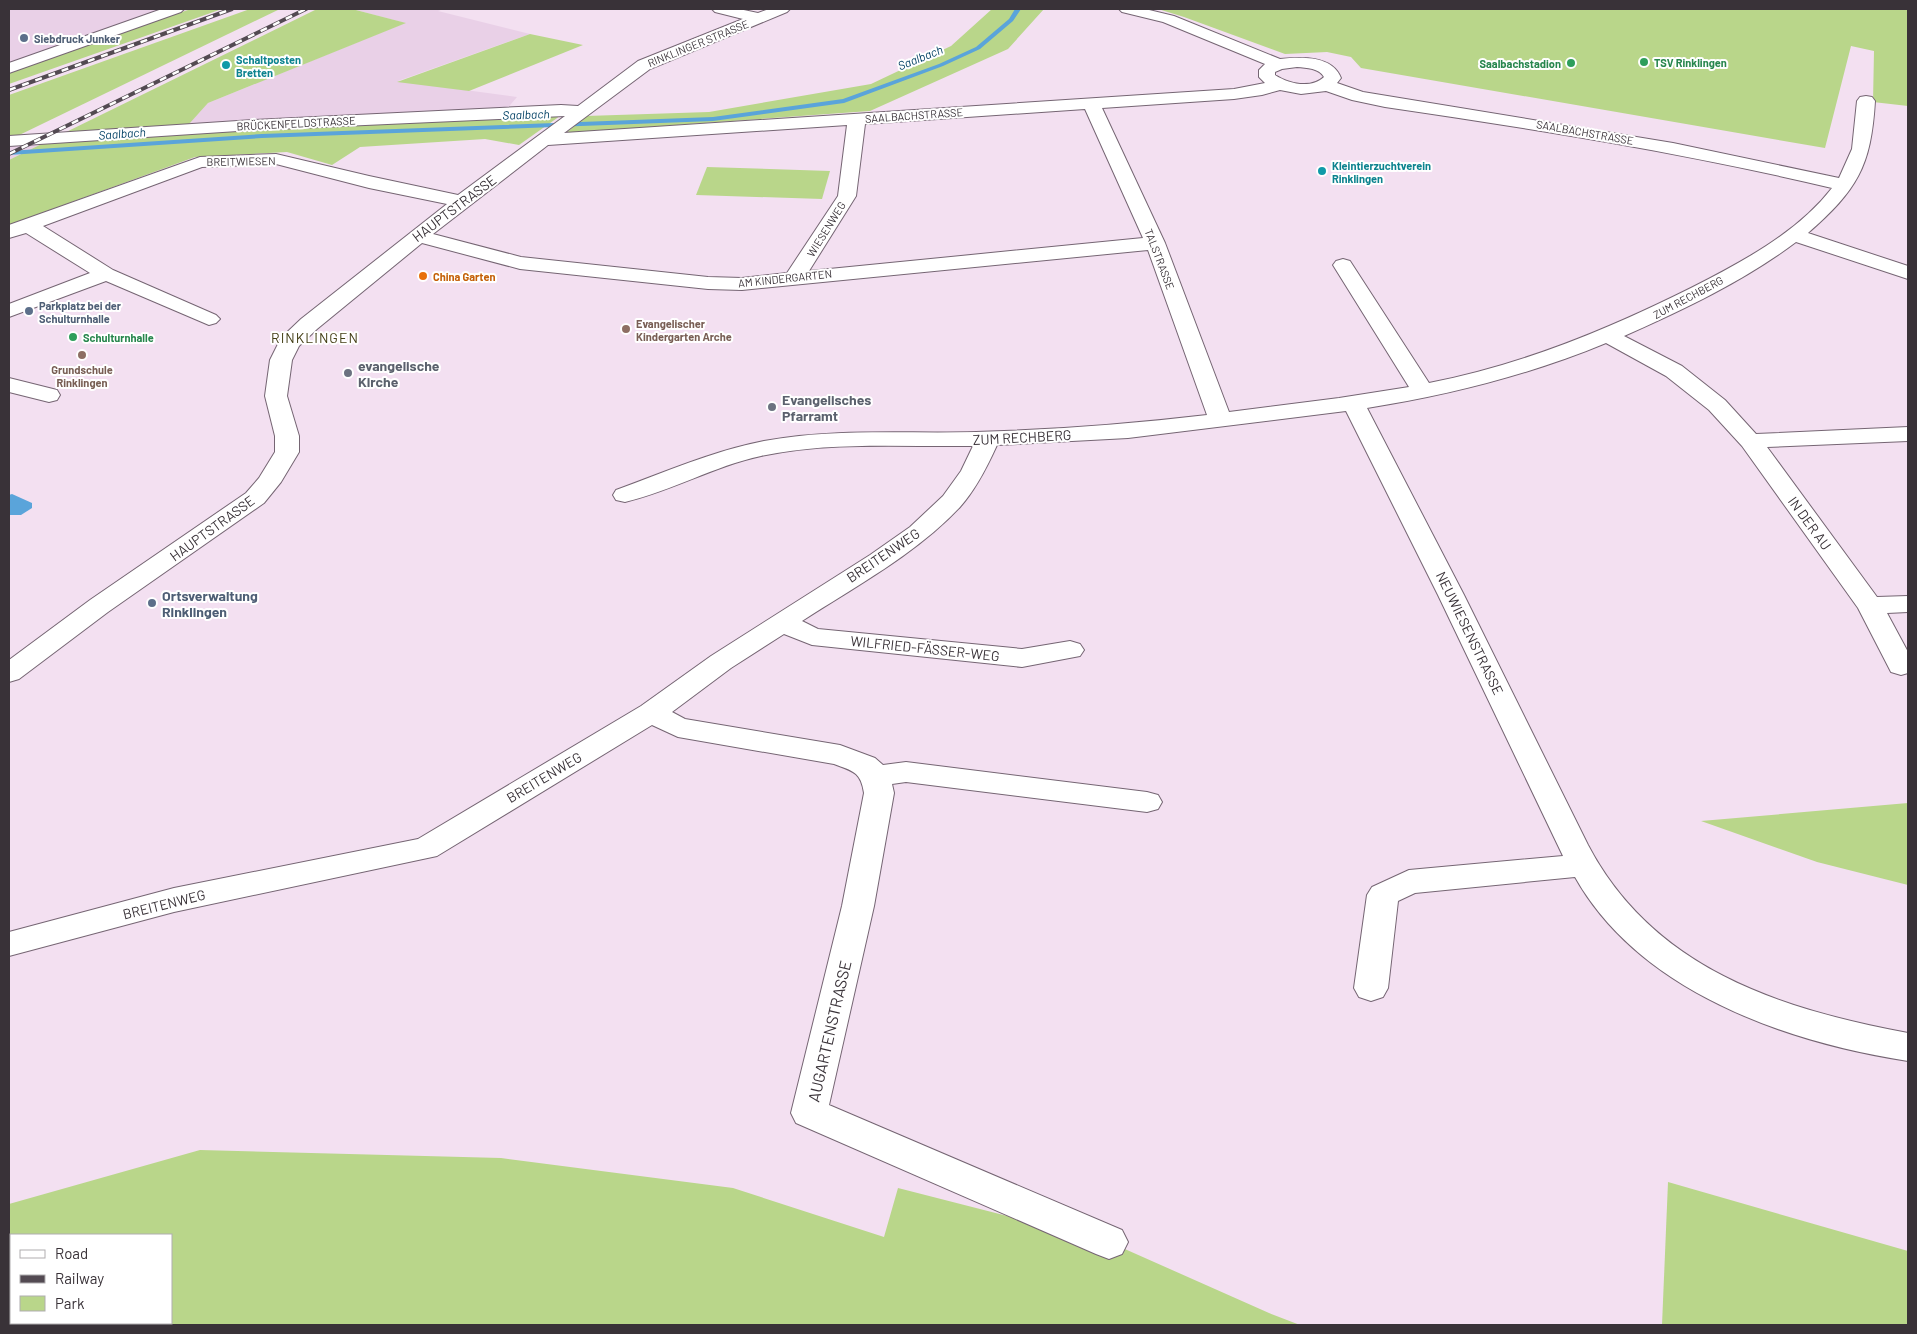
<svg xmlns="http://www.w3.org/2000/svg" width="1917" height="1334" viewBox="0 0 1917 1334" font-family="Barlow,sans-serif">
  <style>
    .built { fill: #e9d0e7 }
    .green { fill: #b9d68a; fill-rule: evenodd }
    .water { fill: #5aa4da }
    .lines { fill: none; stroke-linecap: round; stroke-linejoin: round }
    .stream { fill: #5aa4da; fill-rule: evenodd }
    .minor-casing { stroke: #756573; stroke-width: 2 }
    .minor { fill: #fff; fill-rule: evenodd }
    .rail-casing { stroke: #534a52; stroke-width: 4 }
    .rail { stroke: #fff; stroke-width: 2.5; stroke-dasharray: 7; stroke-linecap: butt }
    .service-dot { fill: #5c6f8a; stroke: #fff; stroke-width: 2 }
    .leisure-dot { fill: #2e9e5b; stroke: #fff; stroke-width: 2 }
    .culture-dot { fill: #0f9aa8; stroke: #fff; stroke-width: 2 }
    .food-dot { fill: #e8710a; stroke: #fff; stroke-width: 2 }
    .education-dot { fill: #8d6e63; stroke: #fff; stroke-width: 2 }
    .worship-dot { fill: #6b7280; stroke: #fff; stroke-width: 2 }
    .labels { text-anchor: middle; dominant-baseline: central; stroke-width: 4; stroke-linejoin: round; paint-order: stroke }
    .far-service-label { font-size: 11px; font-weight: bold; fill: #4e5e75; stroke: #fff; text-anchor: start }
    .far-street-label { font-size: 11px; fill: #393238; stroke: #fff }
    .far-culture-label { font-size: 11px; font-weight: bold; fill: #0d838f; stroke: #fff; text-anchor: start }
    .far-leisure-label { font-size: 11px; font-weight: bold; fill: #27864d; stroke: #fff; text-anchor: start }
    .far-food-label { font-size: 11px; font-weight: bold; fill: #c56008; stroke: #fff; text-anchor: start }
    .far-education-label { font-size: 11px; font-weight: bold; fill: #785e54; stroke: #fff; text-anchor: start }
    .far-water-label { font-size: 12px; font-style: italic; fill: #024064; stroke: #fff }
    .street-label { font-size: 14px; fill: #393238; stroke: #fff }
    .far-quarter-label { font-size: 14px; letter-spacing: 1px; fill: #433e15; stroke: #fff }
    .worship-label { font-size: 14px; font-weight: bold; fill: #5b616d; stroke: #fff; text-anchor: start }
    .service-label { font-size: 14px; font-weight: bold; fill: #4e5e75; stroke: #fff; text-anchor: start }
    .near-street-label { font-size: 16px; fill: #393238; stroke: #fff }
  </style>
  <rect width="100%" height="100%" fill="#f3e0f1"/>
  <!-- built -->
  <g class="built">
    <path d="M 9,9 L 191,9 L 9,69 Z"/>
    <path d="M 352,9 L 444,9 L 438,11 L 530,34 L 398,81 L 517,97 L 499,118 L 179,134 L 208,103 L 405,23 Z"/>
    <path d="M 18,135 L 61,135 L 9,160 L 9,140 Z"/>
  </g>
  <!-- green -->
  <g class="green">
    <path d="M 191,9 L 222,9 L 9,84 L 9,69 Z"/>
    <path d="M 250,9 L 280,9 L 9,140 L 9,95 Z"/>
    <path d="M 317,9 L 352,9 L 406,23 L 208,103 L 180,134 L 560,116 L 519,145 L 485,139 L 360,147 L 332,165 L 287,152 L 195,157 L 9,225 L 9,160 Z"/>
    <path d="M 992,9 L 1044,9 L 1008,49 L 870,111 L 566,133 L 586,116 L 709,112 L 871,84 L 951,46 Z"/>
    <path d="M 1158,9 L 1908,9 L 1908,106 L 1873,102 L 1874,51 L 1851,46 L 1825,148 L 1361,68 L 1351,57 L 1327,52 L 1285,54 L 1184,17 Z"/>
    <path d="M 530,34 L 583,45 L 469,91 L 397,82 Z"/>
    <path d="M 707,167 L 830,171 L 822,199 L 696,195 Z"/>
    <path d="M 1908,803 L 1908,885 L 1817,862 L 1701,821 Z"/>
    <path d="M 200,1150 L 501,1158 L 733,1188 L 884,1237 L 898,1188 L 1109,1242 L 1269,1313 L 1300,1325 L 9,1325 L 9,1204 ZM 11,1235 L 171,1235 L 171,1323 L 11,1323 Z"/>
    <path d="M 1668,1182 L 1908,1251 L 1908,1325 L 1662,1325 Z"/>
  </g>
  <!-- water -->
  <path class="water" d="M 12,494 L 32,503 L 32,508 L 21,515 L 9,515 L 9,495 Z"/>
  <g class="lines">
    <!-- stream -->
    <path class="stream" d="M 1015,9 L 1021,9 L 1013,21 L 980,49 L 943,66 L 844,103 L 713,121 L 262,138 L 9,155 L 9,151 L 262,134 L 713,117 L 843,99 L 939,64 L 976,47 L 1009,19 Z"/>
    <!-- minor casing -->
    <g class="minor-casing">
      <g id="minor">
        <path d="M 162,9 L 184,9 L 181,12 L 9,73 L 9,63 Z"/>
        <path d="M 712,9 L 739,9 L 758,13 L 769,9 L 790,9 L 787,12 L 650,69 L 564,133 L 1234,89 L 1265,83 L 1259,77 L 1259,70 L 1265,64 L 1163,22 L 1122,12 L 1119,9 L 1145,9 L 1174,16 L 1280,59 C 1301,57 1332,55 1341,78 L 1337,83 L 1363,92 L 1673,143 L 1839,178 L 1852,149 L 1857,101 L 1860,97 L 1866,96 L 1872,97 L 1875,101 C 1871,167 1857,190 1808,233 L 1908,266 L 1908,279 L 1796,242 C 1744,281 1683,310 1624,336 L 1682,366 L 1725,400 L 1756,434 L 1908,427 L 1908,441 L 1767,447 L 1877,597 L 1908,596 L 1908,612 L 1887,613 L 1908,652 L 1908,673 L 1901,675 L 1891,672 L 1858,608 L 1742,446 L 1709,410 L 1666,376 L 1606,343 C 1529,375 1449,395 1367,408 L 1464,595 L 1588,845 C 1653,969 1780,1009 1908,1033 L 1908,1061 C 1785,1042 1639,991 1575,877 L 1415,893 L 1398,901 L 1388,988 L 1383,997 L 1371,1001 L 1359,997 L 1354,988 L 1367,895 L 1372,887 L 1409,870 L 1563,856 L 1438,595 L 1346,411 L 1128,438 L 997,445 C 987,467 976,489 960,507 C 916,554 856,586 802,621 L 818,629 L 1022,649 L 1070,641 L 1080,644 L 1084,650 L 1080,656 L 1022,667 L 812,645 L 784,634 L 731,668 L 672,712 L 685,719 L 840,745 L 875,758 L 883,765 L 906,762 L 1147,792 L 1158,795 L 1162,802 L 1158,809 L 1147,812 L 906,782 L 892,784 L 894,793 L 874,906 L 829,1105 L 1122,1230 L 1128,1242 L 1122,1254 L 1109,1259 L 1096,1254 L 796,1123 L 791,1113 L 842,906 L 864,793 C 861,772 853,771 834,764 L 678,737 L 652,725 L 437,856 L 174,912 L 9,956 L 9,932 L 174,888 L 418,839 L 641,706 L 711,656 L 870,555 L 910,527 L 943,496 L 961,471 L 973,446 C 903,447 830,441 761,456 C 714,466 672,491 625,502 L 616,500 L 613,495 L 616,490 C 665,472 713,451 764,441 C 834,428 905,434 976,432 C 1053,430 1130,424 1207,415 L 1148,250 L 742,290 L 708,289 L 520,269 L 422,243 L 317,329 L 299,346 L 292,360 L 287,396 L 299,436 L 299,452 L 281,482 L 264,503 L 108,612 L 19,679 L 9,682 L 9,660 L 90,600 L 246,493 L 259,478 L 275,452 L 275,436 L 265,396 L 270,360 L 281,338 L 301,319 L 447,204 L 369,188 L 276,164 L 202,167 L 43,226 L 113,270 L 216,315 L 220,319 L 216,323 L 209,325 L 106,281 L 9,317 L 9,304 L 90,273 L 26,233 L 9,238 L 9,225 L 200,157 L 276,154 L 369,176 L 458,195 L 565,116 L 253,130 L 9,146 L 9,136 L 253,120 L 561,105 L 578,106 L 638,61 L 743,19 L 715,12 ZM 1297,67 C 1307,68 1319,68 1324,77 C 1311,89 1289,84 1275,75 L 1275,72 L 1282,69 ZM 1280,90 L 1301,94 L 1326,91 L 1352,100 L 1385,107 C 1535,129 1685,153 1832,188 C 1797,233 1742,262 1691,288 C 1607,330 1521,365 1429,383 L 1350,261 L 1343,259 L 1336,261 L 1333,265 L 1409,387 L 1339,398 L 1229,412 L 1165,243 L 1102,108 L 1234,99 L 1262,95 ZM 1085,109 L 1143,238 L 809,271 L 856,196 L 865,124 ZM 847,125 L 838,196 L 787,273 L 742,278 L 708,277 L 521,257 L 433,234 L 548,145 Z"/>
        <path d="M 9,378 L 57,390 L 60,395 L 57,400 L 49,402 L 9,392 Z"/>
      </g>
    </g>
    <!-- minor -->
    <use href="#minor" class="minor"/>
    <!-- rail casing -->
    <g class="rail-casing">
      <g id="rail">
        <path d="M 9,90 L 232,9"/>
        <path d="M 9,154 L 306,9"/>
      </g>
    </g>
    <!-- rail -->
    <use href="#rail" class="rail"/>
  </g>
  <!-- markers -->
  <g class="service-dot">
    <circle cx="24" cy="38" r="5"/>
    <circle cx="29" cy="311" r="5"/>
    <circle cx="152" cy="603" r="5"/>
  </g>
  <g class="leisure-dot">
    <circle cx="1644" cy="62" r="5"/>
    <circle cx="1571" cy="63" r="5"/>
    <circle cx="73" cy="337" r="5"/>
  </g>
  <g class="culture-dot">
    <circle cx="226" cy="65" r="5"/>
    <circle cx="1322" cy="171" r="5"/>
  </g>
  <circle class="food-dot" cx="423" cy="276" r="5"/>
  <g class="education-dot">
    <circle cx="626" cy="329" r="5"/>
    <circle cx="82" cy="355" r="5"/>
  </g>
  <g class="worship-dot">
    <circle cx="348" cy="373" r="5"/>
    <circle cx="772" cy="407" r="5"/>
  </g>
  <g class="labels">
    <!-- far-service labels -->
    <g class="far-service-label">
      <text x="34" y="38">Siebdruck Junker</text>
      <text x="39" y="305">Parkplatz bei der<tspan x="39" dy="13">Schulturnhalle</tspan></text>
    </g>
    <!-- far-street labels -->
    <g class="far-street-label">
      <text transform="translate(698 43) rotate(-22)">RINKLINGER STRASSE</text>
      <text transform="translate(914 115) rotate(-4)">SAALBACHSTRASSE</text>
      <text transform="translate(296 123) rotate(-3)">BRÜCKENFELDSTRASSE</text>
      <text transform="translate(1585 132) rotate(10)">SAALBACHSTRASSE</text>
      <text transform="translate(241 161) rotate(-1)">BREITWIESEN</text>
      <text transform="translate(826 229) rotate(-58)">WIESENWEG</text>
      <text transform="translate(1160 259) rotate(69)">TALSTRASSE</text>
      <text transform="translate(785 278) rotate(-6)">AM KINDERGARTEN</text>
      <text transform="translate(1688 297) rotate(-28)">ZUM RECHBERG</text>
    </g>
    <!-- far-culture labels -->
    <g class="far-culture-label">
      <text x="236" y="59">Schaltposten<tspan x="236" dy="13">Bretten</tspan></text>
      <text x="1332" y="165">Kleintierzuchtverein<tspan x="1332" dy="13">Rinklingen</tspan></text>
    </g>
    <!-- far-leisure labels -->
    <g class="far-leisure-label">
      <text x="1654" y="62">TSV Rinklingen</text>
      <text x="1561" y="63" text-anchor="end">Saalbachstadion</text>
      <text x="83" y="337">Schulturnhalle</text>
    </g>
    <!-- far-food labels -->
    <g class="far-food-label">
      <text x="433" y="276">China Garten</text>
    </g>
    <!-- far-education labels -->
    <g class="far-education-label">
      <text x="636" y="323">Evangelischer<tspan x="636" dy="13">Kindergarten Arche</tspan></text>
      <text x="82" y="369" text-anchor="middle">Grundschule<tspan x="82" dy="13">Rinklingen</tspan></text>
    </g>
    <!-- far-water labels -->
    <g class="far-water-label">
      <text transform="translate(920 57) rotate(-22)">Saalbach</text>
      <text transform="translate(526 114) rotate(-2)">Saalbach</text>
      <text transform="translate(122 133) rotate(-4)">Saalbach</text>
    </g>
    <!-- street labels -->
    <g class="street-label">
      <text transform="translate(454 208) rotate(-37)">HAUPTSTRASSE</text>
      <text transform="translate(1022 437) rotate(-3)">ZUM RECHBERG</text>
      <text transform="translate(1810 523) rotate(54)">IN DER AU</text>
      <text transform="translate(212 528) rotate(-36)">HAUPTSTRASSE</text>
      <text transform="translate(883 555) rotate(-34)">BREITENWEG</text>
      <text transform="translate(1470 633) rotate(64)">NEUWIESENSTRASSE</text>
      <text transform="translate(925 648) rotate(6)">WILFRIED-FÄSSER-WEG</text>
      <text transform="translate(544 777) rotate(-31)">BREITENWEG</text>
      <text transform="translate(164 904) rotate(-14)">BREITENWEG</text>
    </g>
    <!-- far-quarter labels -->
    <g class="far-quarter-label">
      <text x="315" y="337">RINKLINGEN</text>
    </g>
    <!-- worship labels -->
    <g class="worship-label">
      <text x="358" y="365">evangelische<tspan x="358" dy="16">Kirche</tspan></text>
      <text x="782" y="399">Evangelisches<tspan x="782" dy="16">Pfarramt</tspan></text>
    </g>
    <!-- service labels -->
    <g class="service-label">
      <text x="162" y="595">Ortsverwaltung<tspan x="162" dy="16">Rinklingen</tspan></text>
    </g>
    <!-- near-street labels -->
    <g class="near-street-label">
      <text transform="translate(829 1031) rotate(-77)">AUGARTENSTRASSE</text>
    </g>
  </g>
  <!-- border -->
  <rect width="1917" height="1334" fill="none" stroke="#393238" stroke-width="20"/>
  <!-- legend -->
  <rect x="10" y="1234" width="162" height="90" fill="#ffffff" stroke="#b0adaf"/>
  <rect x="20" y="1250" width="25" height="8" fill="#ffffff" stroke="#b0adaf"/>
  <text x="55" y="1259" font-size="15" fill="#393238">Road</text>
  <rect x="20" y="1275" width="25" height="8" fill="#534a52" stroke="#b0adaf"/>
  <text x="55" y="1284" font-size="15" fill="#393238">Railway</text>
  <rect x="20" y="1296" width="25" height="15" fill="#b9d68a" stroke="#b0adaf"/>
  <text x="55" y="1309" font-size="15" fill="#393238">Park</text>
</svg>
